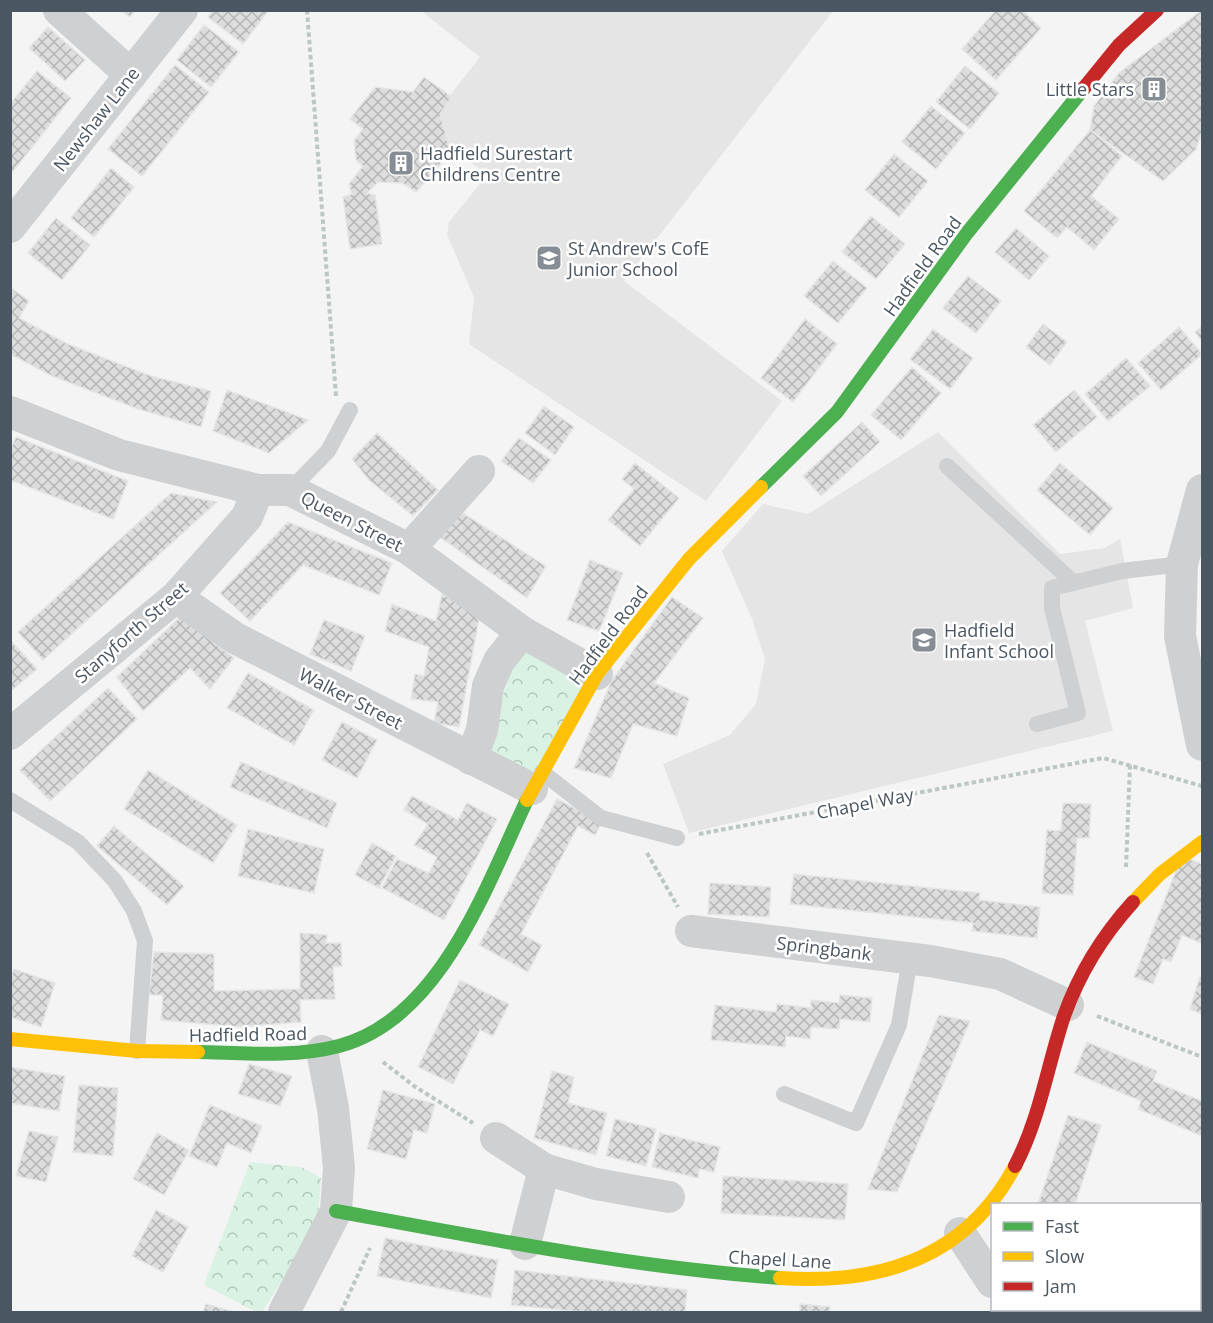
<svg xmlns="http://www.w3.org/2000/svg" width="1213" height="1323" viewBox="0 0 1213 1323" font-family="'Open Sans',sans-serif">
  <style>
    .education { fill: #e6e5e6 }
    .park { fill: url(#park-crowns) }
    .building { fill: url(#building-cross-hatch); stroke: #e5e6e7; stroke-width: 1.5 }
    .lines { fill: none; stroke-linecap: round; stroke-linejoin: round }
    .path { stroke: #bcc7c4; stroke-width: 4; stroke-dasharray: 4.5 3; stroke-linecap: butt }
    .lane { stroke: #ced0d2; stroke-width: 16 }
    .street { stroke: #ced0d2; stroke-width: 32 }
    .fast { stroke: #4caf50; stroke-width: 14 }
    .slow { stroke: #ffc107; stroke-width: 14 }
    .jam { stroke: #c62828; stroke-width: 14 }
    .labels { text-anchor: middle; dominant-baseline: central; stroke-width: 5; stroke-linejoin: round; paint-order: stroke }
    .poi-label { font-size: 18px; fill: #4a5661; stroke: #fff; text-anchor: start }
    .street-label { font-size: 18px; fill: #4a5661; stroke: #fff }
  </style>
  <defs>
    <pattern id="park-crowns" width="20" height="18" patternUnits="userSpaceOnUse" patternTransform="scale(1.5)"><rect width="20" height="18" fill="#d9f2e3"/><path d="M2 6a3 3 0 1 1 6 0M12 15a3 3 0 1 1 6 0" fill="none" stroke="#b2c7bb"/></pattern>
    <pattern id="building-cross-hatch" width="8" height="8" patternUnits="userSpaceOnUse" patternTransform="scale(1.5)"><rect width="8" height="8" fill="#ddddde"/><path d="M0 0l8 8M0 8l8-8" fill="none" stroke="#b5b6b7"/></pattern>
  </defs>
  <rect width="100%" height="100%" fill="#f4f4f4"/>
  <!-- education -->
  <g class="education">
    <path d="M 421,11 L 833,11 L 624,281 L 782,401 L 706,501 L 469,344 L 474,297 L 447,235 L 449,222 L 488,174 L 422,131 L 480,57 Z"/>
    <path d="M 938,432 L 1060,554 L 1104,548 L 1120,539 L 1133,608 L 1085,621 L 1113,731 L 689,833 L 663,764 L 730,735 L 756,704 L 765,659 L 752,619 L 722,551 L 763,504 L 808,514 Z"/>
  </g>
  <!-- park -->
  <g class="park">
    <path d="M 519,649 L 588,678 L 531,778 L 482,755 Z"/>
    <path d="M 250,1162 L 301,1167 L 321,1178 L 318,1215 L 302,1249 L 262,1312 L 256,1312 L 204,1285 Z"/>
  </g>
  <!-- building -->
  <g class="building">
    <path d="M 121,10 L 135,10 L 130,17 Z"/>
    <path d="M 213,10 L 269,10 L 243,44 L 208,17 Z"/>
    <path d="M 996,10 L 1022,10 L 1041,28 L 996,80 L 962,49 Z"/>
    <path d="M 1202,10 L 1202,131 L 1196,149 L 1163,181 L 1090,130 L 1094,106 L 1119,73 Z"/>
    <path d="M 204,25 L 239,52 L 211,87 L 177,60 Z"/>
    <path d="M 48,27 L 85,60 L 65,81 L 29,48 Z"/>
    <path d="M 175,65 L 209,92 L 142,176 L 108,149 Z"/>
    <path d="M 965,66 L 999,93 L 970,129 L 936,102 Z"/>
    <path d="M 37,71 L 71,98 L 10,175 L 10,104 Z"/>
    <path d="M 424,77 L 452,97 L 440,114 L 451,152 L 416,192 L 402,183 L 378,182 L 367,193 L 375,195 L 382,244 L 350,249 L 343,197 L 352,194 L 349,184 L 363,166 L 356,160 L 354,141 L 363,129 L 350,119 L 375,87 L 413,92 Z"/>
    <path d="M 931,106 L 965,133 L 936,169 L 902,142 Z"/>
    <path d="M 1090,130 L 1122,156 L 1091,196 L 1119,219 L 1094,250 L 1067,227 L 1057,238 L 1024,211 Z"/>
    <path d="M 894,154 L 928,181 L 899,217 L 865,190 Z"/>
    <path d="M 111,168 L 134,187 L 94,237 L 71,218 Z"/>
    <path d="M 871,216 L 905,244 L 876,279 L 842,252 Z"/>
    <path d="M 56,218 L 90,245 L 62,280 L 28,253 Z"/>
    <path d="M 1016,228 L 1049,256 L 1029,280 L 995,252 Z"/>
    <path d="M 833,261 L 867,288 L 838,323 L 804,296 Z"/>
    <path d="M 968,276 L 1001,301 L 976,333 L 943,308 Z"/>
    <path d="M 10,287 L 29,301 L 19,318 L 68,344 L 151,376 L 211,391 L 201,427 L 138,409 L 52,376 L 10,354 Z"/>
    <path d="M 805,319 L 837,344 L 793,402 L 761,378 Z"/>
    <path d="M 1043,324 L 1067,342 L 1050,365 L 1026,347 Z"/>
    <path d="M 1202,326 L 1202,341 L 1195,332 Z"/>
    <path d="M 1179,327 L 1202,354 L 1161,390 L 1138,363 Z"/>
    <path d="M 933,329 L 973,358 L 950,389 L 910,359 Z"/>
    <path d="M 1126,358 L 1150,386 L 1108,421 L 1085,394 Z"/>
    <path d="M 912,367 L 941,393 L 901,440 L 871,415 Z"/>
    <path d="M 227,390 L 308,420 L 269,453 L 213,431 Z"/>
    <path d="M 1074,390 L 1097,417 L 1056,452 L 1033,425 Z"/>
    <path d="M 544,406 L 574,427 L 555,455 L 525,433 Z"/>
    <path d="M 862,422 L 880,442 L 821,496 L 803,476 Z"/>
    <path d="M 377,433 L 438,490 L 413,516 L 369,480 L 352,459 Z"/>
    <path d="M 16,437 L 128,481 L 113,519 L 10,480 L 10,450 Z"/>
    <path d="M 519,438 L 551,460 L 533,483 L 501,461 Z"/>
    <path d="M 635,463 L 679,498 L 640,546 L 608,520 L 634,489 L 622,479 Z"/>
    <path d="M 1060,463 L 1113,508 L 1090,535 L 1037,490 Z"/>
    <path d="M 171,493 L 217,502 L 43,660 L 18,632 Z"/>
    <path d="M 455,508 L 546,566 L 527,598 L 434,533 Z"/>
    <path d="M 288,522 L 392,563 L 379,595 L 303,565 L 250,621 L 220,593 Z"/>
    <path d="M 590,560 L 623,573 L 599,631 L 567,620 Z"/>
    <path d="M 442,594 L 480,613 L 459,727 L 434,723 L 438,702 L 411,699 L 415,674 L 424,676 L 429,647 L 385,631 L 392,604 L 436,621 Z"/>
    <path d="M 672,597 L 703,618 L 654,683 L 689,698 L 677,736 L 633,724 L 611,778 L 574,768 L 612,680 Z"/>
    <path d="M 180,617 L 234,658 L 210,689 L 190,668 L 143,711 L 117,677 Z"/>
    <path d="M 324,620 L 365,636 L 351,671 L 310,654 Z"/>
    <path d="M 10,640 L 37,669 L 10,692 Z"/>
    <path d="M 248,673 L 314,710 L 294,745 L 227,708 Z"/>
    <path d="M 108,688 L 137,719 L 50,801 L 20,770 Z"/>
    <path d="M 342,722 L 377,740 L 357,778 L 322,760 Z"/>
    <path d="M 241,762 L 337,803 L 327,828 L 230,787 Z"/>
    <path d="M 148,770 L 237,825 L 213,863 L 124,809 Z"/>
    <path d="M 412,796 L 458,820 L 467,803 L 497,819 L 444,920 L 382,888 L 397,859 L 429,873 L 437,857 L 414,845 L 428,824 L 404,810 Z"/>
    <path d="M 557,799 L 602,822 L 595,835 L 578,826 L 521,934 L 542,945 L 528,972 L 479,945 Z"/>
    <path d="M 1063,803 L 1091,804 L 1089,838 L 1077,838 L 1073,895 L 1042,893 L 1047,830 L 1061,831 Z"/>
    <path d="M 114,826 L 184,886 L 167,905 L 97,846 Z"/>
    <path d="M 248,829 L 324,849 L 314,893 L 238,876 Z"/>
    <path d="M 372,843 L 396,856 L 379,888 L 355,875 Z"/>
    <path d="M 1182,856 L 1202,864 L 1202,938 L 1201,943 L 1182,935 L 1171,962 L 1163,959 L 1153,984 L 1134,977 Z"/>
    <path d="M 794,874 L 980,893 L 979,900 L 1040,907 L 1037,938 L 972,931 L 973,923 L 790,904 Z"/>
    <path d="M 710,883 L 771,887 L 769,917 L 708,914 Z"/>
    <path d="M 300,933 L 327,935 L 326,943 L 341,943 L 342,966 L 333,967 L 335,999 L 300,1000 L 301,1022 L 240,1027 L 161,1020 L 163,995 L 149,995 L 154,952 L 214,954 L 214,991 L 300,989 Z"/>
    <path d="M 14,969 L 55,983 L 41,1027 L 10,1017 L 10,979 Z"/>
    <path d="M 1200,976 L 1202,977 L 1202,1014 L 1190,1009 Z"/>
    <path d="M 460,980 L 509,1004 L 493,1036 L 480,1030 L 453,1084 L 418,1067 Z"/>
    <path d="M 840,995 L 872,998 L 870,1022 L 840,1019 L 839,1029 L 811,1027 L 810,1039 L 786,1036 L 785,1047 L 711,1040 L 715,1005 L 776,1012 L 777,1004 L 811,1008 L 811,1000 L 839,1003 Z"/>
    <path d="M 939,1015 L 970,1021 L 897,1192 L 868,1189 Z"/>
    <path d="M 1087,1042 L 1157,1071 L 1153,1081 L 1202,1101 L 1202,1136 L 1138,1109 L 1141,1101 L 1074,1073 Z"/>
    <path d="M 249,1064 L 292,1076 L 280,1106 L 238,1094 Z"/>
    <path d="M 10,1067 L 65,1076 L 59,1111 L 10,1103 Z"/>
    <path d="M 552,1071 L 574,1077 L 568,1103 L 607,1113 L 596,1155 L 534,1138 Z"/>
    <path d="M 79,1085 L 118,1088 L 113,1156 L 73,1152 Z"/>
    <path d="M 383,1090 L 435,1104 L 427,1133 L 414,1130 L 406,1159 L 367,1149 Z"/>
    <path d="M 210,1105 L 262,1126 L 251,1153 L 227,1143 L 217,1167 L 189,1156 Z"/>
    <path d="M 1068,1115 L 1101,1125 L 1075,1204 L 1038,1204 Z"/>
    <path d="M 615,1119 L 656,1129 L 646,1166 L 606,1156 Z"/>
    <path d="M 29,1131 L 58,1137 L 46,1182 L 16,1176 Z"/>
    <path d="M 157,1133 L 189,1150 L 164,1195 L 133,1179 Z"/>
    <path d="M 660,1133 L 720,1147 L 714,1172 L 699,1169 L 698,1178 L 652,1167 Z"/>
    <path d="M 723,1176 L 848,1184 L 845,1220 L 721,1213 Z"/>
    <path d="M 156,1210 L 188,1227 L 163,1272 L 132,1256 Z"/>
    <path d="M 385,1238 L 498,1260 L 491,1298 L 377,1276 Z"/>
    <path d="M 515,1270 L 687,1290 L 685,1312 L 582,1312 L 511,1305 Z"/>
    <path d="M 1200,1281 L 1202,1283 L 1202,1312 L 1190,1310 L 1200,1310 Z"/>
    <path d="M 206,1304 L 235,1312 L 203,1312 Z"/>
    <path d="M 800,1304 L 830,1307 L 829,1312 L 800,1312 Z"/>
  </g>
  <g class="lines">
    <!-- path -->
    <g class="path">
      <path d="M 307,10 L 336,396"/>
      <path d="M 699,834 L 1103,758 L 1202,786"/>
      <path d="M 647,853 L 678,907"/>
      <path d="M 1126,867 L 1130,765"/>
      <path d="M 1097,1016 L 1202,1057"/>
      <path d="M 383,1062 L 414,1086 L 473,1123"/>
      <path d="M 341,1312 L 370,1248"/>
    </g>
    <!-- lane -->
    <g class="lane">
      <path d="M 947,466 L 1074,583"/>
      <path d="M 290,490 L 328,451 L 350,410"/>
      <path d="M 1037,724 L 1078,713 L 1052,608 L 1052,588 L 1122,571 L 1182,564"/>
      <path d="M 542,772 L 601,818 L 677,838"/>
      <path d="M 10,800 L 78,842 L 115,881 L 134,911 L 145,941 L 137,1051"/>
      <path d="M 784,1094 L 856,1123 L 899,1025 L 910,959"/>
    </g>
    <!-- street -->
    <g class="street">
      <path d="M 59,10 L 131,75"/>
      <path d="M 10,227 L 182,10"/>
      <path d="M 10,412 L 119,455 L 258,490 L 290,490 L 409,549 L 522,632 L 597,674"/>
      <path d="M 1202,490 L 1182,564 L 1180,636 L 1202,745"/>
      <path d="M 409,549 L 479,471"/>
      <path d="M 176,597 L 235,638 L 532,789"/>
      <path d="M 10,734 L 176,597 L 247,517 L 258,490"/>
      <path d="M 471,759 L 482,730 L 488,686 L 499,661 L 522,632"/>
      <path d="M 691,931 L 930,961 L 1000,974 L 1068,1005"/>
      <path d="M 496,1138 L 544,1169 L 596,1184 L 669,1197"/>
      <path d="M 960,1233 L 992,1282"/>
      <path d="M 525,1244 L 544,1169"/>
      <path d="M 1027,1310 L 1032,1312"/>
      <path d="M 284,1312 L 336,1211 L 339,1168 L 333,1108 L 322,1051"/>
    </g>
    <!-- fast -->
    <g class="fast">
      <path d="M 761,487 L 837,412 L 967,233 L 1084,88"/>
      <path d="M 198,1052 C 244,1053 293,1058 339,1046 C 441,1019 486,886 527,800"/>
      <path d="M 336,1211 C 483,1238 630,1267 780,1278"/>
    </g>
    <!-- slow -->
    <g class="slow">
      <path d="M 527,800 L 597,674 L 689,559 L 761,487"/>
      <path d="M 1133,902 L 1160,874 L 1202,842"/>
      <path d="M 10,1039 L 137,1051 L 198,1052"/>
      <path d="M 780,1278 C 878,1285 966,1259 1015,1166"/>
    </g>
    <!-- jam -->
    <g class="jam">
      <path d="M 1084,88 L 1119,45 L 1157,10"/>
      <path d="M 1015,1166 C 1040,1118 1047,1067 1064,1016 C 1079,974 1103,935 1133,902"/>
    </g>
  </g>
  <!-- icons -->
  <defs>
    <g id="building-square" transform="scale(1.35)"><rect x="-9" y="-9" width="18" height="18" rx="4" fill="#868d94" stroke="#fff"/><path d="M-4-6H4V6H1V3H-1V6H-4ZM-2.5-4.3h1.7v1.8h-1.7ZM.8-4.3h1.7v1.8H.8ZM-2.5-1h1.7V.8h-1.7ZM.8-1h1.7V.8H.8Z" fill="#fff"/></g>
    <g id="school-square" transform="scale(1.35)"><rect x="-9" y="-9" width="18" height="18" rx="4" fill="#868d94" stroke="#fff"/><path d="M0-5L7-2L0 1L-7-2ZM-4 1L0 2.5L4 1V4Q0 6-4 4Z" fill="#fff"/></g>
  </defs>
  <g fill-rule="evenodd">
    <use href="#building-square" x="1154" y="89"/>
    <use href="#building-square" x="401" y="163"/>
    <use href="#school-square" x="549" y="258"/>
    <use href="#school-square" x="924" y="640"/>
  </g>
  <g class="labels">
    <!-- poi labels -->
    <g class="poi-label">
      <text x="1134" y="89" text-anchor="end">Little Stars</text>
      <text x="420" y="153">Hadfield Surestart<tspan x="420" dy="21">Childrens Centre</tspan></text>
      <text x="568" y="248">St Andrew's CofE<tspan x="568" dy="21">Junior School</tspan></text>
      <text x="944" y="630">Hadfield<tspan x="944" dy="21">Infant School</tspan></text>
    </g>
    <!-- street labels -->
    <g class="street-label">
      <text transform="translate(96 119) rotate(-52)">Newshaw Lane</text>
      <text transform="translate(922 266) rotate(-54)">Hadfield Road</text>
      <text transform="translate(352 521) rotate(27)">Queen Street</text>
      <text transform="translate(131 632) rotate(-41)">Stanyforth Street</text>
      <text transform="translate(608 635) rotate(-53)">Hadfield Road</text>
      <text transform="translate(351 698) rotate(27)">Walker Street</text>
      <text transform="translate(865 803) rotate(-11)">Chapel Way</text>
      <text transform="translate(824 948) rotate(7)">Springbank</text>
      <text transform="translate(248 1034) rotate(-1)">Hadfield Road</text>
      <text transform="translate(780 1259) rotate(3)">Chapel Lane</text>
    </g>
  </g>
  <!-- border -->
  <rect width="1213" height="1323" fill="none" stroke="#4a5661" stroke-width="24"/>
  <!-- legend -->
  <rect x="991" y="1203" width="210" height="108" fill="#ffffff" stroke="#b7bbc0" stroke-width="1.5"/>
  <rect x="1003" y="1222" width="30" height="9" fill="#4caf50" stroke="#b7bbc0" stroke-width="1.5"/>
  <text x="1045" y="1233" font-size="18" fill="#4a5661">Fast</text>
  <rect x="1003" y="1252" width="30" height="9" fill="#ffc107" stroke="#b7bbc0" stroke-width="1.5"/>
  <text x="1045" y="1263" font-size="18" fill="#4a5661">Slow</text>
  <rect x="1003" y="1282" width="30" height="9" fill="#c62828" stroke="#b7bbc0" stroke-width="1.5"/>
  <text x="1045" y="1293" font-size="18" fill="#4a5661">Jam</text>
</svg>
